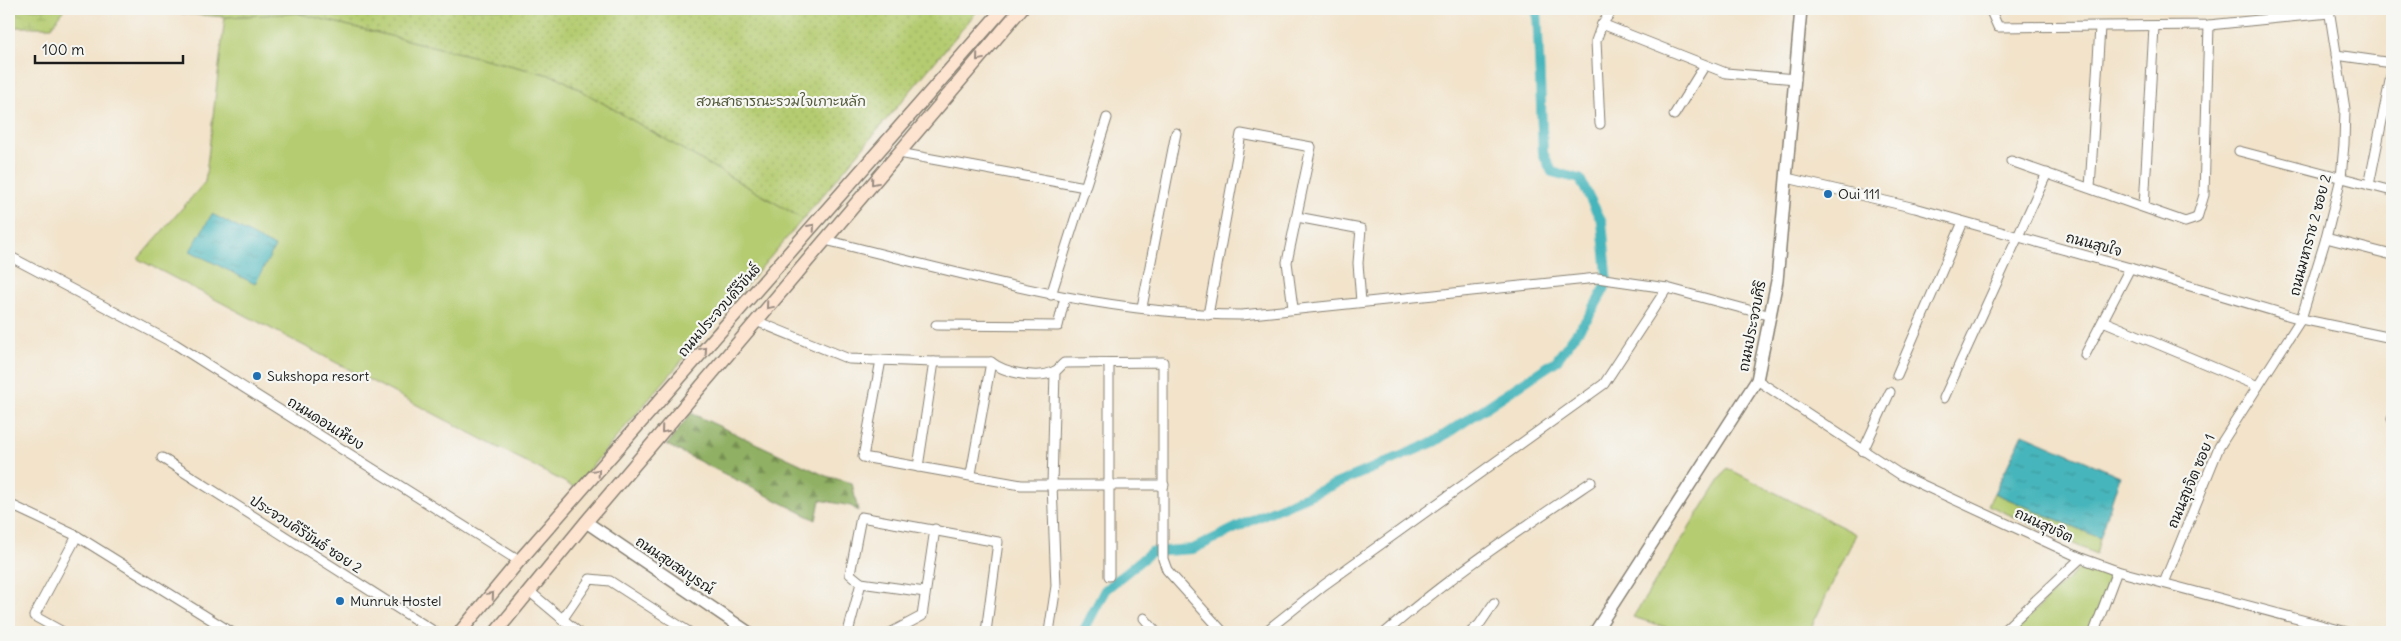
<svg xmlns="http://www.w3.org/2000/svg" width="2401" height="641" viewBox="0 0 2401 641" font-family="Delius,'Playpen Sans Thai',sans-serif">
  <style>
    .grass { fill: #b5cc71; stroke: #687446 }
    .forest { fill: url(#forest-firs); stroke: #566640 }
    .wetland { fill: url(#wetland-marsh); stroke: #687446 }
    .park { fill: url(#park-dots); stroke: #687446 }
    .water { fill: url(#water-ripples); stroke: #31696c }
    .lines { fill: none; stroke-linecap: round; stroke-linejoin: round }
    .canal { stroke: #46b6bc; stroke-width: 10 }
    .minor-casing { stroke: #878073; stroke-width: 11 }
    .tertiary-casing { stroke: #878073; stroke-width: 14 }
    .secondary-casing { stroke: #878073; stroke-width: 15 }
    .minor { stroke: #fff; stroke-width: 9 }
    .tertiary { stroke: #fff; stroke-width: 11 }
    .secondary { stroke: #fde4d1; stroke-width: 12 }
    .oneway { stroke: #988a80 }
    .poi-dot { fill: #1f6fb2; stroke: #f6f6f2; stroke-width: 2 }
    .labels { text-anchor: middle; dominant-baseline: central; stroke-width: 4.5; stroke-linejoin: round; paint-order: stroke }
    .park-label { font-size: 14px; fill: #525a3a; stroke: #f6f6f2 }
    .poi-label { font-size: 14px; fill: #1c1c1c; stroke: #f6f6f2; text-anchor: start }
    .street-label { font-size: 14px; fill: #1c1c1c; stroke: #f6f6f2 }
  </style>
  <defs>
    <pattern id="forest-firs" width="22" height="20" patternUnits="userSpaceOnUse" patternTransform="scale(1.25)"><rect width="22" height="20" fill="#90b063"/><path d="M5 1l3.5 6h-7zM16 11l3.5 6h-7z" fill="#758e51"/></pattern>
    <pattern id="wetland-marsh" width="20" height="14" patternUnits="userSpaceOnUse" patternTransform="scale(1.25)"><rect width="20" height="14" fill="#b5cc71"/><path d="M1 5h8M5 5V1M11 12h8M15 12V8" fill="none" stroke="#9baf61"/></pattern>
    <pattern id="park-dots" width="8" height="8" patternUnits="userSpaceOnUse" patternTransform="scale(1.25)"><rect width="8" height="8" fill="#b5cc71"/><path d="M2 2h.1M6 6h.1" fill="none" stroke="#9baf61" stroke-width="1.8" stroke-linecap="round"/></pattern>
    <pattern id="water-ripples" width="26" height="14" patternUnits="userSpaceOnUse" patternTransform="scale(1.25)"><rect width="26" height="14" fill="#46b6bc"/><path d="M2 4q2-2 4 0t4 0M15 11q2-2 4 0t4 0" fill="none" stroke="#3a9398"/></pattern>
  </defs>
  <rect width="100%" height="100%" fill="#f6f6f2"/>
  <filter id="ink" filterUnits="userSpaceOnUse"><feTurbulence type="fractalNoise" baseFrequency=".02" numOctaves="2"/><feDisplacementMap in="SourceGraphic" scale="10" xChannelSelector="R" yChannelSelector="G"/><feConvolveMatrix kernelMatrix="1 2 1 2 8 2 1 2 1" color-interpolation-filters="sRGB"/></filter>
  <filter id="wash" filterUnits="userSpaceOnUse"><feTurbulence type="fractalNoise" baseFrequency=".0096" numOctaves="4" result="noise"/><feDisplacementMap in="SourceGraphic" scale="20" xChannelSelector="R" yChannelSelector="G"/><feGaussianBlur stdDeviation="1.12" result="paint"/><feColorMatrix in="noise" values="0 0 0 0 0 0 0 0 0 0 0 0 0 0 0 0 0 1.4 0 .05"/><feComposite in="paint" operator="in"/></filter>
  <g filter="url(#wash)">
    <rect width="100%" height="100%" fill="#f2e3ca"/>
    <!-- grass -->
    <g class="grass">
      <path d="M 297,13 L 558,77 L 803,219 L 574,487 L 138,259 L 205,182 L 225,17 Z"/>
      <path d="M 1727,468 L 1856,534 L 1809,632 L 1681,632 L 1633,617 Z"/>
      <path d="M 1994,493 L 2100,538 L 2096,554 L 1988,505 Z"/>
      <path d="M 2084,564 L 2110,574 L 2091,632 L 2013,632 Z"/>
    </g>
    <!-- forest -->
    <path class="forest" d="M 691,413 L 826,476 L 852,483 L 858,511 L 851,506 L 820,500 L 816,520 L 667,445 Z"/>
    <!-- wetland -->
    <g class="wetland">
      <path d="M 9,9 L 64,9 L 52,27 L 9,27 Z"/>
      <path d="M 128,9 L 381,9 L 225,17 Z"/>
    </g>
    <!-- park -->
    <path class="park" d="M 381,9 L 979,9 L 803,219 L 558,77 L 297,13 Z"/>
    <!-- water -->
    <g class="water">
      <path d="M 212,214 L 275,247 L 255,284 L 190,251 Z"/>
      <path d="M 2023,434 L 2120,476 L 2100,538 L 1994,493 Z"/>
    </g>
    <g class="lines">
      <!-- canal -->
      <path class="canal" d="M 1083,632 L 1105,590 L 1151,552 L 1193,549 L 1258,517 L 1434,442 L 1556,361 L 1589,316 L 1605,288 L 1607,274 L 1602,222 L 1580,179 L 1552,172 L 1543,153 L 1537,9"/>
    </g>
  </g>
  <g filter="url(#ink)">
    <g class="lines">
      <!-- minor casing -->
      <g class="minor-casing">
        <g id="minor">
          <path d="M 1990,9 L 1998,27 L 2209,25 L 2329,13"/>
          <path d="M 1602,24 L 1726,73 L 1796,79"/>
          <path d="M 2336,55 L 2392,63"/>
          <path d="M 1674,115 L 1705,65"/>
          <path d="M 1600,124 L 1596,41 L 1602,24 L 1613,9"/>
          <path d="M 2239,151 L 2392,191"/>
          <path d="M 899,153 L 1085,187"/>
          <path d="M 2011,161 L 2185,222 L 2197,218 L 2204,195 L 2209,25"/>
          <path d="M 1787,178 L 1915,208 L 2130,268 L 2301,319 L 2392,338"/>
          <path d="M 2369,185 L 2392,71"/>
          <path d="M 2090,188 L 2100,27"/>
          <path d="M 2144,207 L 2154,27"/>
          <path d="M 1297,217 L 1361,229 L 1358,263 L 1361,302"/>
          <path d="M 2326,238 L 2392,255"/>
          <path d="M 825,240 C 961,273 1100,315 1242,315 L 1597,278 L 1667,288 L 1771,316"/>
          <path d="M 9,256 L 175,344 L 519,561"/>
          <path d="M 1051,295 L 1107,118"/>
          <path d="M 1142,307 L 1176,133"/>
          <path d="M 1208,315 L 1241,134 L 1311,147 L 1287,262 L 1293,308"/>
          <path d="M 756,321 L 849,359 L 934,362 L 991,362 L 971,474"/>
          <path d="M 2103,321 L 2258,386"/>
          <path d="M 936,325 L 1058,326 L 1065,297"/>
          <path d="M 2085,355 L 2130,268"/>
          <path d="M 881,360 L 863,457 L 1021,485 L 1164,485"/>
          <path d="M 991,362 C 1005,373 1038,380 1055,371 C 1058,370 1061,365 1064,363 L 1163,362 L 1163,559 L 1167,570 L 1223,632"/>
          <path d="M 1109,363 L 1109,576"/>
          <path d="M 1897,375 L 1963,222"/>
          <path d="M 1757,380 L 1901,475 L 2081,558 L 2117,571 L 2347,632"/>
          <path d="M 1944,398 L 2047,173"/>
          <path d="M 2392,419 L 2392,418"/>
          <path d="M 1863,451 L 1890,392"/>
          <path d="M 162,458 L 435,632"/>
          <path d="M 918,467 L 934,362"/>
          <path d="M 9,504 L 77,536 L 231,632"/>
          <path d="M 861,583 L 925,592"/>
          <path d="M 2164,583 L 2219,447 L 2301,319 L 2326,238 L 2341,178 L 2344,144 L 2345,109 L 2329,9"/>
          <path d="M 529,591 L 578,632"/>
          <path d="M 1144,618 L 1156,632"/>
          <path d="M 562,620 L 590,579 L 610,581 L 689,632"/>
          <path d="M 63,632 L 34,616 L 77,536"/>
          <path d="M 848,632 L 861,583 L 850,574 L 861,517 L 998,542 L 986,632"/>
          <path d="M 892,632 L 922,616 L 935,529"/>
          <path d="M 1049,632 L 1056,586 L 1052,485 L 1055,371"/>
          <path d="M 1265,632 L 1324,585 L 1604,384 L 1667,288"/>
          <path d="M 1386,632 C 1450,576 1521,529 1591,482"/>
          <path d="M 1471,632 L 1479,625 L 1494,603"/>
          <path d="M 2002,632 L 2081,558"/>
          <path d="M 2094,632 L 2117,571"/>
        </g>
      </g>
      <!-- tertiary casing -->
      <g class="tertiary-casing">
        <g id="tertiary">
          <path d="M 586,522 L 748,632"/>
          <path d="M 1595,632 L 1757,380 L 1777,281 L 1801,9"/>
        </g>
      </g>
      <!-- secondary casing -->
      <g class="secondary-casing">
        <g id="secondary">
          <path d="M 460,632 L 519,561 L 1003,9"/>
          <path d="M 496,632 L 586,522 L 1021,9"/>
        </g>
      </g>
      <!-- minor -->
      <use href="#minor" class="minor"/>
      <!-- tertiary -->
      <use href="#tertiary" class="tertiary"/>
      <!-- secondary -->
      <use href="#secondary" class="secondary"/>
    </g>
    <!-- one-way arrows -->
    <defs><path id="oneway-chevron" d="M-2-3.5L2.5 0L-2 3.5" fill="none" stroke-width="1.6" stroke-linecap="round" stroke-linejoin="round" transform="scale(1.25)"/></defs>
    <g class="oneway">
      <use href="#oneway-chevron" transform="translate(979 58) rotate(130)"/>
      <use href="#oneway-chevron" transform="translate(874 182) rotate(130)"/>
      <use href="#oneway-chevron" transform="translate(812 227) rotate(-49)"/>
      <use href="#oneway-chevron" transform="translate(769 306) rotate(130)"/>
      <use href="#oneway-chevron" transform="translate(704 350) rotate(-49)"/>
      <use href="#oneway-chevron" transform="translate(664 430) rotate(130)"/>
      <use href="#oneway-chevron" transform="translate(597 472) rotate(-49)"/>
      <use href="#oneway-chevron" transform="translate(491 595) rotate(-50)"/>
    </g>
  </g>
  <!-- markers -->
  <g class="poi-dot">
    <circle cx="1828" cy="194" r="5"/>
    <circle cx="257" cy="376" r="5"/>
    <circle cx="340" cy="601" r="5"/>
  </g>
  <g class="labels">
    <!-- park labels -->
    <g class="park-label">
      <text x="781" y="101">สวนสาธารณะรวมใจเกาะหลัก</text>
    </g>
    <!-- poi labels -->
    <g class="poi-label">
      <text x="1838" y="194">Oui 111</text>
      <text x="267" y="376">Sukshopa resort</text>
      <text x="350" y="601">Munruk Hostel</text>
    </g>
    <!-- street labels -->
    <g class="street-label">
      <text transform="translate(2310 235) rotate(-75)">ถนนมหาราช 2 ซอย 2</text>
      <text transform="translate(2094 244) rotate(15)">ถนนสุขใจ</text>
      <text transform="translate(719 310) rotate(-49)">ถนนประจวบคีรีขันธ์</text>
      <text transform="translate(1752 326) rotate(-79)">ถนนประจวบศิริ</text>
      <text transform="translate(326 423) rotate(32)">ถนนดอนเหียง</text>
      <text transform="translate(2191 481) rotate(-67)">ถนนสุขจิต ซอย 1</text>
      <text transform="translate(2044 525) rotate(25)">ถนนสุขจิต</text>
      <text transform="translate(306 534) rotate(33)">ประจวบคีรีขันธ์ ซอย 2</text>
      <text transform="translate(675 565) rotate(34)">ถนนสุขสมบูรณ์</text>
    </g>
  </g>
  <!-- margin -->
  <rect width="2401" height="641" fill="none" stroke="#f6f6f2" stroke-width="30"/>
  <!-- scale -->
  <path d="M35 55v8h148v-8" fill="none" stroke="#1c1c1c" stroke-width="2.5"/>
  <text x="42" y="55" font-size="15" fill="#1c1c1c" stroke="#f6f6f2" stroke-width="4" paint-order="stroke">100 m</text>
</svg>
